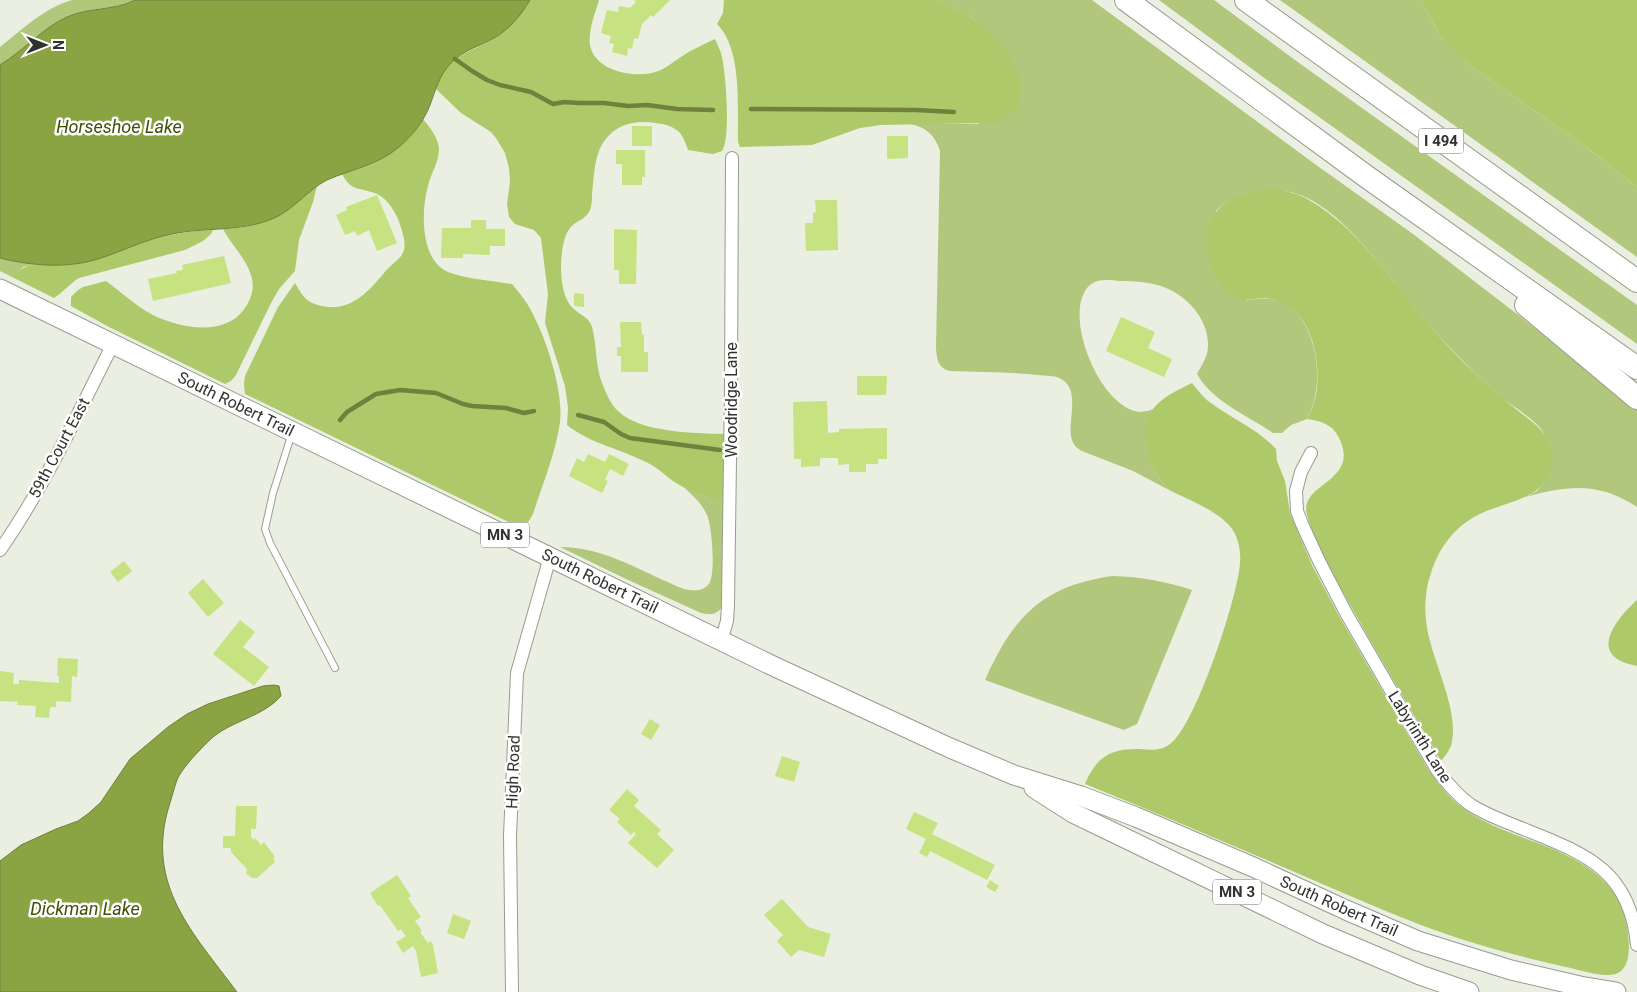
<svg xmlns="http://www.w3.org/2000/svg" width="1637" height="992" viewBox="0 0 1637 992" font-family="Roboto,sans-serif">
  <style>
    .green { fill: #b1c77c }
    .forest { fill: #aec969 }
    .water { fill: #8aa343; stroke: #6f813c }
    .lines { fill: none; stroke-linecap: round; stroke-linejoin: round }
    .stream { stroke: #6f813c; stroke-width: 4.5 }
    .building { fill: #c6e281 }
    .lane-casing { stroke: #979c8f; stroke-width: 8 }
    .street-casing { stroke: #979c8f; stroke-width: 14 }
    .primary-casing { stroke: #979c8f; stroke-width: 21 }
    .highway-casing { stroke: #979c8f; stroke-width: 24 }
    .lane { stroke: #fff; stroke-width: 6 }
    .street { stroke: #fff; stroke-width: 12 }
    .primary { stroke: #fff; stroke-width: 19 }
    .highway { stroke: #fff; stroke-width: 22 }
    .labels { text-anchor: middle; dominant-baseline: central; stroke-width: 5; stroke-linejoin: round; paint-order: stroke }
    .shield { fill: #fff; stroke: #6e706c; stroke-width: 1 }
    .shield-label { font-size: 15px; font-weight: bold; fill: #30322d }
    .street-label { font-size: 16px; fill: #30322d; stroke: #fff }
    .water-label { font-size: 18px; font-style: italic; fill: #405007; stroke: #fff }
  </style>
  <rect width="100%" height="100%" fill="#eaefe1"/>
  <!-- green -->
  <g class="green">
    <path d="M 72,0 L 135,0 C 114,10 89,7 67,17 C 52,23 41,35 29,45 C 20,52 10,59 0,65 L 0,47 C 23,29 44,8 72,0 Z"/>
    <path d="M 937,0 L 1092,0 L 1319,167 L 1413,234 L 1570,355 L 1637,410 L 1637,507 C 1599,482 1568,485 1526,497 L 1537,491 L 1544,483 C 1544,475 1546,439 1544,434 C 1539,422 1514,407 1503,399 C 1489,387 1475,374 1462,360 C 1444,342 1427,324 1411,304 C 1383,269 1341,208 1297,194 C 1283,189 1271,191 1256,193 C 1238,197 1229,198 1216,211 L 1247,300 C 1260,299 1274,297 1285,303 C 1311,318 1321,363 1316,390 C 1315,401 1311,410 1307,419 L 1291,425 L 1282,433 L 1273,433 C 1247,415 1213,402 1197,374 C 1202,365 1208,356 1208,346 C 1209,319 1186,294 1161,286 C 1149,282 1133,281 1120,281 C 1110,280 1098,278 1090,285 C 1057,314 1109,431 1153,409 C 1137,434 1149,473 1171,491 L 1133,471 L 1082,451 C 1077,448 1074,446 1072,440 C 1066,424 1082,390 1061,379 C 1055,375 1045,376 1038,375 C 1009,372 980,372 950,371 C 938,368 937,360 936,348 L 940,151 C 935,135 926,127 910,124 L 978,124 L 1021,90 C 1019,68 993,33 975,20 C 964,11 950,7 937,0 Z"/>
    <path d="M 1159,0 L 1214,0 L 1295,60 L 1637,305 L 1637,344 L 1263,77 Z"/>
    <path d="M 1280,0 L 1421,0 L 1440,36 L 1469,65 L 1582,144 L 1637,187 L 1637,257 Z"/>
    <path d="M 0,258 L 36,264 L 23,267 L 12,277 L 0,271 Z"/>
    <path d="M 684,488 L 704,496 L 724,499 L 723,606 C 717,615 710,615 701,613 L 626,579 L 560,547 C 606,547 643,573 684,589 C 693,591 702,592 709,584 C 716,574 712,526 707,515 C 702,504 693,495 684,488 Z"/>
    <path d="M 1112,576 C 1142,577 1164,581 1192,590 L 1137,724 L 1124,730 L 985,680 C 1013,617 1042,586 1112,576 Z"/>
  </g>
  <!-- forest -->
  <g class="forest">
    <path d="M 530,0 L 599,0 C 595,14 588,30 590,45 C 595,73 640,80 661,70 C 670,65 679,58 687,53 C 696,48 706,43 715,39 C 717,43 719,48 721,53 C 726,70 731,138 722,151 L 713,154 L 688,150 C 686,144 684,138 680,133 C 673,126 665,124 656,123 C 636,120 618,123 605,140 C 594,154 594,177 592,195 C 592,200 592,205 590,210 C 587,217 580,220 574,224 C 563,233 562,250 561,263 C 561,277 562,299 574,309 C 580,315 589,317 592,327 C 597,345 595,365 602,383 C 606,393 611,405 619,412 C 642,433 696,433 725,434 L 724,499 C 705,499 686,490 670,479 C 663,473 656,467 648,463 C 621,449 591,444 567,425 L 568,408 L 565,386 L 545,323 L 548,294 L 541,238 L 534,230 L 515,224 L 509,217 L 507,204 L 510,182 L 509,168 L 505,153 L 496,138 L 491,132 L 461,113 L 435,88 C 449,52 471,54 499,35 C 512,26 522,13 530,0 Z"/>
    <path d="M 724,0 L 937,0 L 965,13 L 984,26 L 991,34 L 1004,48 L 1013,64 L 1020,81 L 1021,90 L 1018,105 L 1014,112 L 1000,121 L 990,123 L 881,125 L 860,128 L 812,145 L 740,147 L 738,142 C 737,108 743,50 717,24 L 723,13 Z"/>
    <path d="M 1421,0 L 1637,0 L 1637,187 L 1582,144 L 1469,65 L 1453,50 L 1440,36 Z"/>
    <path d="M 423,119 C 430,128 438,137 439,149 C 439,162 431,173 428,186 C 421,211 420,260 448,272 C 466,279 493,281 512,284 C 517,290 522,296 526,302 C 544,330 564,390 560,422 C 556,452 542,486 533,514 L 528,522 L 521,528 L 245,394 L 244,384 L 245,376 L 278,307 L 295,283 C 298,288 302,295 306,299 C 312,304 320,306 328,307 C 353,309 369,291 384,273 C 398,256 410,258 402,231 C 399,218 390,200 377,194 C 361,187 352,193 342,174 C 379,162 400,153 423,119 Z"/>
    <path d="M 317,186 L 313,202 L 299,240 L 295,271 L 279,289 L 271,303 L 236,375 L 231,381 L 225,384 L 109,327 L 71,306 L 71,297 L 78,290 L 83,287 L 106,281 C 121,292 136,306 153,315 C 177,327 219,336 240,314 C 249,305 255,291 252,279 C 248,260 232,246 223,229 L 244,227 L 264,222 Z"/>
    <path d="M 1279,190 C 1304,193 1323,208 1342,224 C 1368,247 1388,275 1410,302 C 1432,330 1457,357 1483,381 C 1493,390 1502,398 1512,406 C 1529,420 1550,431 1552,455 C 1555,500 1506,500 1478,515 C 1454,527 1439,548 1431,573 C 1424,592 1424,614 1428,633 C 1435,666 1458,710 1452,741 C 1451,749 1446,755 1441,761 C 1408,705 1375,650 1344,594 C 1331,570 1314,541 1307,515 C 1298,482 1363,483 1338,436 C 1332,424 1320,421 1307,419 C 1312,409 1316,399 1317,387 C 1320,356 1310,310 1276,300 C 1257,294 1244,308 1226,289 C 1216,280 1210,266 1208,252 C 1201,205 1238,189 1279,190 Z"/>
    <path d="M 213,230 L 211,234 L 203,241 L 185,250 L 79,278 C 70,283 64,292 54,298 L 12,277 C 28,258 48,266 70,264 C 93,263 112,253 133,246 C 159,236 185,231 213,230 Z"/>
    <path d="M 1192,383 C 1198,390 1203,398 1211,403 C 1232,419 1258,429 1276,449 L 1277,461 L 1285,481 L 1290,513 L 1312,565 L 1339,616 L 1428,769 C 1438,783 1449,798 1463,808 C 1512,845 1589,844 1620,903 C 1627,918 1637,964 1618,973 C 1604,979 1581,970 1566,967 C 1517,956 1468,943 1421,925 C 1377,908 1334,889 1290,870 C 1222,841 1154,812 1085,784 C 1096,757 1111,748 1140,749 C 1150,750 1162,751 1170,744 C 1195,727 1239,594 1240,562 C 1241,553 1239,544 1236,536 C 1227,514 1191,501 1171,491 C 1150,474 1135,433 1153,409 C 1163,396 1178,390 1192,383 Z"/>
    <path d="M 1637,600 L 1637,666 C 1587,657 1613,622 1637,600 Z"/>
  </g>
  <!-- water -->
  <g class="water">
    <path d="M 135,0 L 530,0 C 521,15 510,29 494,38 C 480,46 464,50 452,62 C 439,75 436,89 430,105 C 424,121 412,136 399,147 C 378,165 352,169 327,180 C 307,190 294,210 272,219 C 240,232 205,227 172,234 C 147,239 125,250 101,258 C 69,269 32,266 0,258 L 0,65 C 23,51 44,27 67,17 C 89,7 114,11 135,0 Z"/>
    <path d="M 274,685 L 279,686 L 281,696 C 264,716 234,720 213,737 C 204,745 181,769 177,780 C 174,788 172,797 169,806 C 145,885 193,933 237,992 L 0,992 L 0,861 L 21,845 L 56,829 L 78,821 L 89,813 L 101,802 L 130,759 L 168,727 L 187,714 L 208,704 L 263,686 Z"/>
  </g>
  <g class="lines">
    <!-- stream -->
    <g class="stream">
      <path d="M 455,59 L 472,71 L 487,80 L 500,85 L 531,92 L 553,104 L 564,102 L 579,103 L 604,103 L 628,106 L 647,105 L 677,109 L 713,110"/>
      <path d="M 751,109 L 916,110 L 954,112"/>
      <path d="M 578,415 L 604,422 L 621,434 L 630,438 L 720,450"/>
      <path d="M 340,420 L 347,412 L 376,394 L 400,390 L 436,393 L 463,404 L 472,406 L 506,408 L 524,413 L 534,411"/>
    </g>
  </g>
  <!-- building -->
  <g class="building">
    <path d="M 634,0 L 670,0 L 653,17 L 651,15 L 642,24 L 638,39 L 634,38 L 632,49 L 628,48 L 627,56 L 612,52 L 614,44 L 609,43 L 611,36 L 601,33 L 607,10 L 618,12 L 619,6 L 630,8 L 636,2 Z"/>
    <rect x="632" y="126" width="20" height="20"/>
    <path d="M 887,136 L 908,136 L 908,158 L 887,159 Z"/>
    <path d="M 616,150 L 645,150 L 645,177 L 642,177 L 642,185 L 622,185 L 622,164 L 616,164 Z"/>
    <path d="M 377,195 L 397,243 L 377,251 L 369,230 L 357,236 L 355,231 L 345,235 L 336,215 L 347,210 L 346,207 Z"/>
    <path d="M 815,200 L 837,200 L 838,250 L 806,251 L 805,223 L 813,223 L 813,213 L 816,212 Z"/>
    <path d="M 471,220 L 486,220 L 486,229 L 505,229 L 505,246 L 490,246 L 490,255 L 463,254 L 463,258 L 441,258 L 442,228 L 471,228 Z"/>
    <path d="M 614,229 L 637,230 L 636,284 L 619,284 L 619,270 L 614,270 Z"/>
    <path d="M 224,256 L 231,283 L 153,301 L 148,279 L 177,273 L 176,271 L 183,270 L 182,265 Z"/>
    <path d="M 574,293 L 584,294 L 584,307 L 574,306 Z"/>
    <path d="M 1121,317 L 1155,332 L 1148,348 L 1172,359 L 1164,377 L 1106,351 Z"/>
    <path d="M 620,322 L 641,322 L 642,335 L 644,335 L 644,352 L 648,352 L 648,372 L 621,372 L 621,356 L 617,356 L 617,347 L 621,347 Z"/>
    <path d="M 857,376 L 887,376 L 886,395 L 857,395 Z"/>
    <path d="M 827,401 L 828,433 L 839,432 L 839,429 L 887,428 L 887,459 L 878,459 L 878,464 L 866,464 L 866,472 L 849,472 L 849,464 L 838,465 L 838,458 L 820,458 L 820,466 L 801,467 L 801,459 L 794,459 L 793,402 Z"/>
    <path d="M 588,454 L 605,462 L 609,454 L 629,464 L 623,476 L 610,469 L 605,480 L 608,481 L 602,493 L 569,476 L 577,458 L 584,462 Z"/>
    <path d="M 124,561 L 132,571 L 118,582 L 110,572 Z"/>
    <path d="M 203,579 L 224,603 L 208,617 L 188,593 Z"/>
    <path d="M 240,620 L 255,632 L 243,647 L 269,667 L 254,686 L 213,654 Z"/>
    <path d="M 58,658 L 78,659 L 77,677 L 72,676 L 71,702 L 56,701 L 56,707 L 50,707 L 49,718 L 35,717 L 36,706 L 17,705 L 18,702 L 0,701 L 0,671 L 14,673 L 13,684 L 19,684 L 19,680 L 59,683 L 59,676 L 57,676 Z"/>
    <path d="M 650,719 L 660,725 L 651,740 L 641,734 Z"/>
    <path d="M 782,756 L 800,762 L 794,782 L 775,776 Z"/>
    <path d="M 627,789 L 639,800 L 634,806 L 661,830 L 657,834 L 674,850 L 657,868 L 628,843 L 636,834 L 634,832 L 631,835 L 617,822 L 620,819 L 609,810 Z"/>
    <path d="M 236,806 L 257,806 L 256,829 L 251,829 L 251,837 L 254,840 L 255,838 L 261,845 L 264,842 L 275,857 L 273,859 L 275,862 L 257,878 L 252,878 L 246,873 L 247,869 L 231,852 L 231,848 L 223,848 L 223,836 L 235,836 Z"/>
    <path d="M 914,812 L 938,823 L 932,834 L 995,865 L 987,880 L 930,851 L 927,857 L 919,853 L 926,839 L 906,829 Z"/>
    <path d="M 397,875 L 411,896 L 408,898 L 421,917 L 415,921 L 422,931 L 420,932 L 428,943 L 431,941 L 433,945 L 438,973 L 421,977 L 416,951 L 413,946 L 403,953 L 396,942 L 406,936 L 401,929 L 398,931 L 380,905 L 378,906 L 370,893 Z"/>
    <path d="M 990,880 L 999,886 L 995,892 L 986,887 Z"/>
    <path d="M 782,899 L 808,927 L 831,934 L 824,957 L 799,950 L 791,957 L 777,941 L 783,935 L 764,915 Z"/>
    <path d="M 453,914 L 471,921 L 464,939 L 447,933 Z"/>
  </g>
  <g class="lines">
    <!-- lane casing -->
    <g class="lane-casing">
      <path id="lane" d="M 292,433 L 273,493 L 265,529 L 270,543 L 335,668"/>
    </g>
    <!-- street casing -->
    <g class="street-casing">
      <g id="street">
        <path d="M 1311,453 L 1301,472 L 1296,491 L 1297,511 L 1302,524 L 1319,561 L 1346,613 L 1437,770 C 1447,783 1458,796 1471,805 C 1485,814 1501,820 1516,826 C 1580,852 1630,866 1637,945"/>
        <path d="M 0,550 C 45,486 78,413 113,344"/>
        <path d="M 721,641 L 727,621 L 728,605 L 731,387 L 732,158"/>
        <path d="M 512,992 L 510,836 L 517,673 L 550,557"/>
      </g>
    </g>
    <!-- primary casing -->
    <g class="primary-casing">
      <g id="primary">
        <path d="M 0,289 L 771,665 L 950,748 L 1014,775 L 1081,796 L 1136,817 L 1253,867 L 1346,910 L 1418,941 L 1511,970 L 1580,986 L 1616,992"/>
        <path d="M 1034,788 L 1073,813 L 1323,934 L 1420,975 L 1469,992"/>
      </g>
    </g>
    <!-- highway casing -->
    <g class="highway-casing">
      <g id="highway">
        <path d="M 1126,0 L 1367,177 L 1637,368"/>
        <path d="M 1246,0 L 1637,281"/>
        <path d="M 1526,305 L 1637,398"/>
      </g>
    </g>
    <!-- lane -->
    <use href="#lane" class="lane"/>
    <!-- street -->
    <use href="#street" class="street"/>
    <!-- primary -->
    <use href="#primary" class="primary"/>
    <!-- highway -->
    <use href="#highway" class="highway"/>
  </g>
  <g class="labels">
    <!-- shield labels -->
    <g class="shield">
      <rect x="1418.5" y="128.5" width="45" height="25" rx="4"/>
      <rect x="481" y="522.5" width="48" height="25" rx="4"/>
      <rect x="1213" y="879.5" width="48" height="25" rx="4"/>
    </g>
    <g class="shield-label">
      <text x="1441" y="141">I 494</text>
      <text x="505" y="535">MN 3</text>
      <text x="1237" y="892">MN 3</text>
    </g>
    <!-- street labels -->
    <g class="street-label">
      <text transform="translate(731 400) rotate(-90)">Woodridge Lane</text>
      <text transform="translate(236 404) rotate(26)">South Robert Trail</text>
      <text transform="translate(59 448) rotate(-62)">59th Court East</text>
      <text transform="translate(600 581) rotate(26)">South Robert Trail</text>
      <text transform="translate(1420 737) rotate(58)">Labyrinth Lane</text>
      <text transform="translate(513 772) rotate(-88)">High Road</text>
      <text transform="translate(1339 906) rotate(24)">South Robert Trail</text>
    </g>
    <!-- water labels -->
    <g class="water-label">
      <text x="119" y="126">Horseshoe Lake</text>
      <text x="85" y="908">Dickman Lake</text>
    </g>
  </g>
  <!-- north arrow -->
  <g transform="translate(45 45) rotate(90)" stroke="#ffffff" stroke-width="4" paint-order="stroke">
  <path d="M0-4L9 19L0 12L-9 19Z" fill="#30322d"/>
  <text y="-8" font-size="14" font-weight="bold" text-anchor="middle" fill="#30322d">N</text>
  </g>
</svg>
